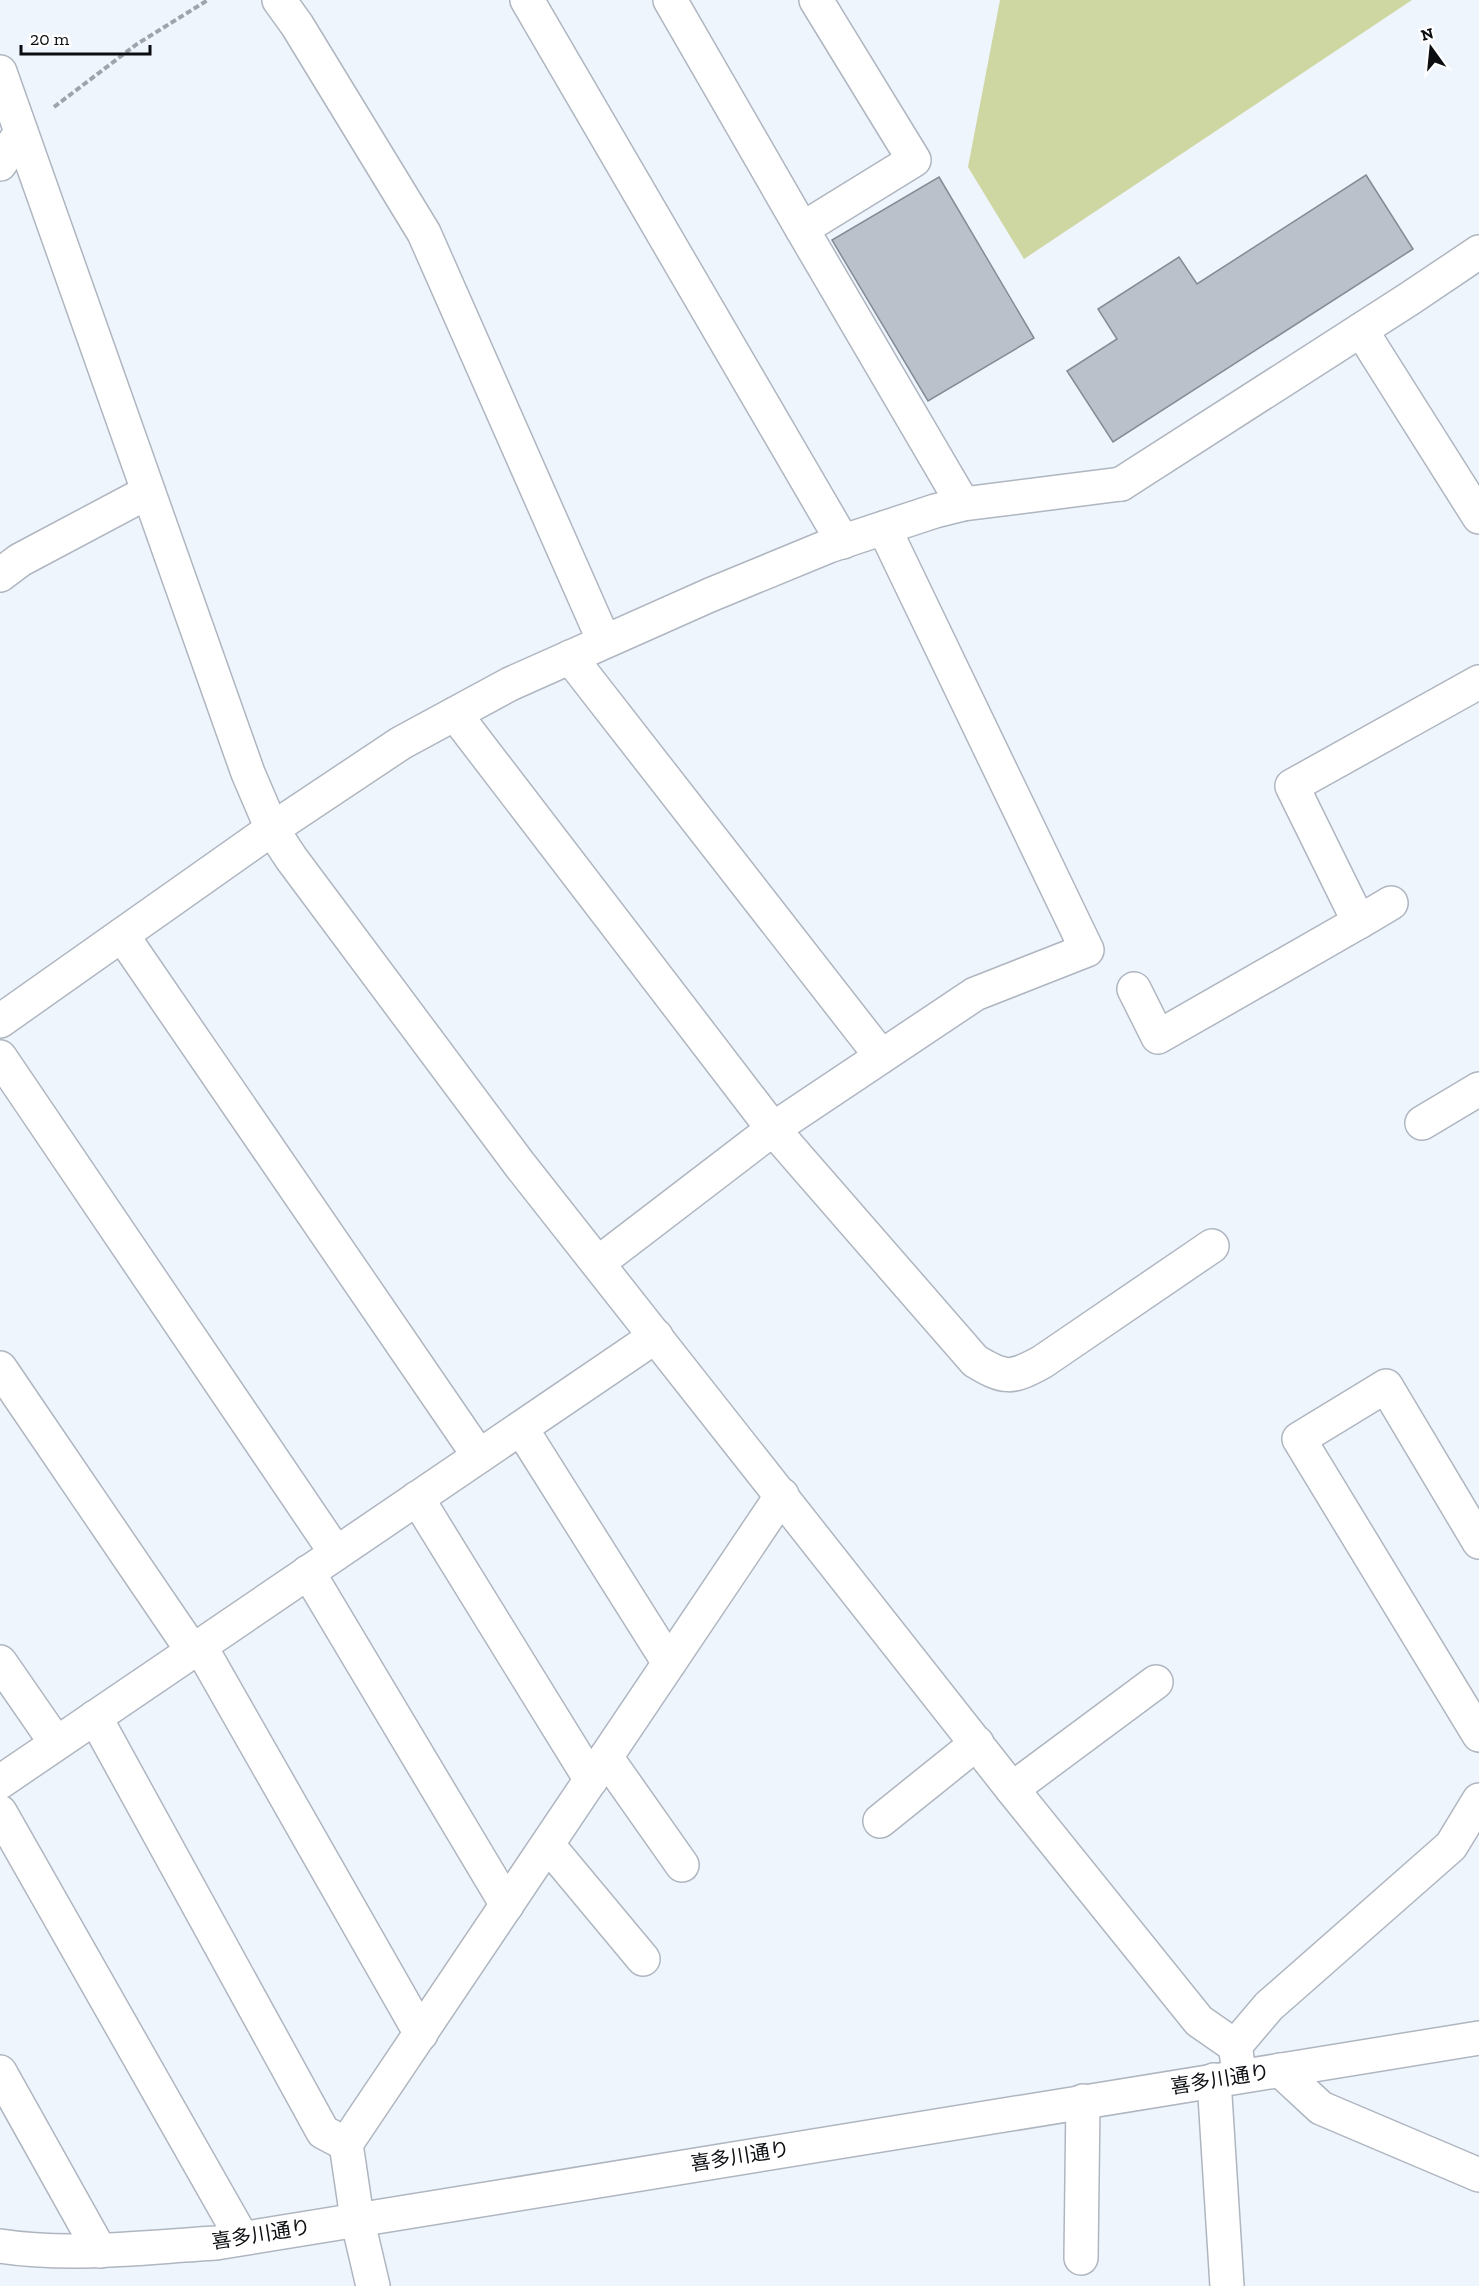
<svg xmlns="http://www.w3.org/2000/svg" width="1479" height="2286" viewBox="0 0 1479 2286" font-family="'Zilla Slab','Noto Sans JP',serif">
  <style>
    .green { fill: #ced6a1 }
    .building { fill: #bac1cb; stroke: #848b94; stroke-width: 1.5 }
    .lines { fill: none; stroke-linecap: round; stroke-linejoin: round }
    .street-casing { stroke: #afb6c0; stroke-width: 36 }
    .secondary-casing { stroke: #afb6c0; stroke-width: 36 }
    .path { stroke: #9fa4ab; stroke-width: 4; stroke-dasharray: 6 3; stroke-linecap: butt }
    .street { stroke: #fff; stroke-width: 33 }
    .secondary { stroke: #fff; stroke-width: 33 }
    .labels { text-anchor: middle; dominant-baseline: central; stroke-width: 5; stroke-linejoin: round; paint-order: stroke }
    .street-label { font-size: 20px; fill: #0b0d11; stroke: #fff }
  </style>
  <rect width="100%" height="100%" fill="#eff5fd"/>
  <!-- green -->
  <path class="green" d="M 1000,0 L 1412,0 L 1024,259 L 968,167 Z"/>
  <!-- building -->
  <g class="building">
    <path d="M 1366,175 L 1413,249 L 1113,442 L 1067,371 L 1117,339 L 1098,309 L 1179,257 L 1197,284 Z"/>
    <path d="M 939,177 L 1034,338 L 928,401 L 832,240 Z"/>
  </g>
  <g class="lines">
    <!-- street casing -->
    <g class="street-casing">
      <g id="street">
        <path d="M 279,0 L 297,25 L 424,233 L 604,641"/>
        <path d="M 527,0 L 843,542"/>
        <path d="M 670,0 L 802,229"/>
        <path d="M 816,0 L 914,160 L 802,229 L 963,504"/>
        <path d="M 0,72 L 248,773 L 272,829 L 291,858 L 520,1165 L 1012,1789 L 1199,2021 L 1235,2046 L 1240,2076"/>
        <path d="M 0,164 L 21,132"/>
        <path d="M 1361,330 L 1479,517"/>
        <path d="M 0,575 L 20,560 L 148,492"/>
        <path d="M 570,657 L 881,1056"/>
        <path d="M 455,714 L 773,1129 L 975,1361 C 1005,1379 1011,1379 1042,1362 L 1212,1246"/>
        <path d="M 1359,922 L 1391,903"/>
        <path d="M 122,935 L 479,1456"/>
        <path d="M 1134,989 L 1158,1037 L 1359,922 L 1292,786 L 1479,682"/>
        <path d="M 0,1021 L 272,829 L 401,743 L 510,684 L 710,595 L 829,546 L 935,511 L 963,504 L 1121,484"/>
        <path d="M 0,1057 L 336,1553"/>
        <path d="M 1422,1123 L 1479,1089"/>
        <path d="M 598,1263 L 773,1129 L 975,994 L 1087,950 L 884,528"/>
        <path d="M 0,1368 L 192,1650"/>
        <path d="M 521,1428 L 669,1663"/>
        <path d="M 417,1498 L 591,1780"/>
        <path d="M 1479,1542 L 1386,1386 L 1299,1439 L 1479,1735"/>
        <path d="M 308,1572 L 507,1905"/>
        <path d="M 200,1646 L 421,2034"/>
        <path d="M 0,1662 L 56,1743"/>
        <path d="M 95,1717 L 323,2132 L 346,2144"/>
        <path d="M 606,1757 L 682,1865"/>
        <path d="M 0,1782 L 656,1336"/>
        <path d="M 1012,1789 L 1156,1682"/>
        <path d="M 0,1812 L 242,2238"/>
        <path d="M 880,1821 L 977,1743"/>
        <path d="M 548,1845 L 643,1959"/>
        <path d="M 1235,2046 L 1269,2006 L 1451,1846 L 1479,1800"/>
        <path d="M 1280,2070 L 1321,2108 L 1479,2175"/>
        <path d="M 0,2072 L 100,2251"/>
        <path d="M 1214,2080 L 1227,2286"/>
        <path d="M 1081,2258 L 1083,2101"/>
        <path d="M 373,2286 L 357,2218 L 346,2144 L 782,1495"/>
      </g>
    </g>
    <!-- secondary casing -->
    <g class="secondary-casing">
      <g id="secondary">
        <path d="M 1121,484 L 1409,299 L 1479,252"/>
        <path d="M 0,2246 C 71,2257 145,2247 216,2243 L 1479,2038"/>
      </g>
    </g>
    <!-- path -->
    <path class="path" d="M 54,107 L 137,44 L 208,0"/>
    <!-- street -->
    <use href="#street" class="street"/>
    <!-- secondary -->
    <use href="#secondary" class="secondary"/>
  </g>
  <g class="labels">
    <!-- street labels -->
    <g class="street-label">
      <text transform="translate(1220 2079) rotate(-9)">喜多川通り</text>
      <text transform="translate(740 2156) rotate(-9)">喜多川通り</text>
      <text transform="translate(261 2234) rotate(-9)">喜多川通り</text>
    </g>
  </g>
  <!-- north arrow -->
  <g transform="translate(1431 48) rotate(345)" stroke="#ffffff" stroke-width="4.5" paint-order="stroke">
  <path d="M0-4.5L10 22L0 15L-10 22Z" fill="#0b0d11"/>
  <text y="-9" font-size="16" font-weight="bold" text-anchor="middle" fill="#0b0d11">N</text>
  </g>
  <!-- scale -->
  <path d="M21 45v9h129v-9" fill="none" stroke="#0b0d11" stroke-width="3"/>
  <text x="30" y="45" font-size="18" fill="#0b0d11" stroke="#ffffff" stroke-width="4.5" paint-order="stroke">20 m</text>
</svg>
